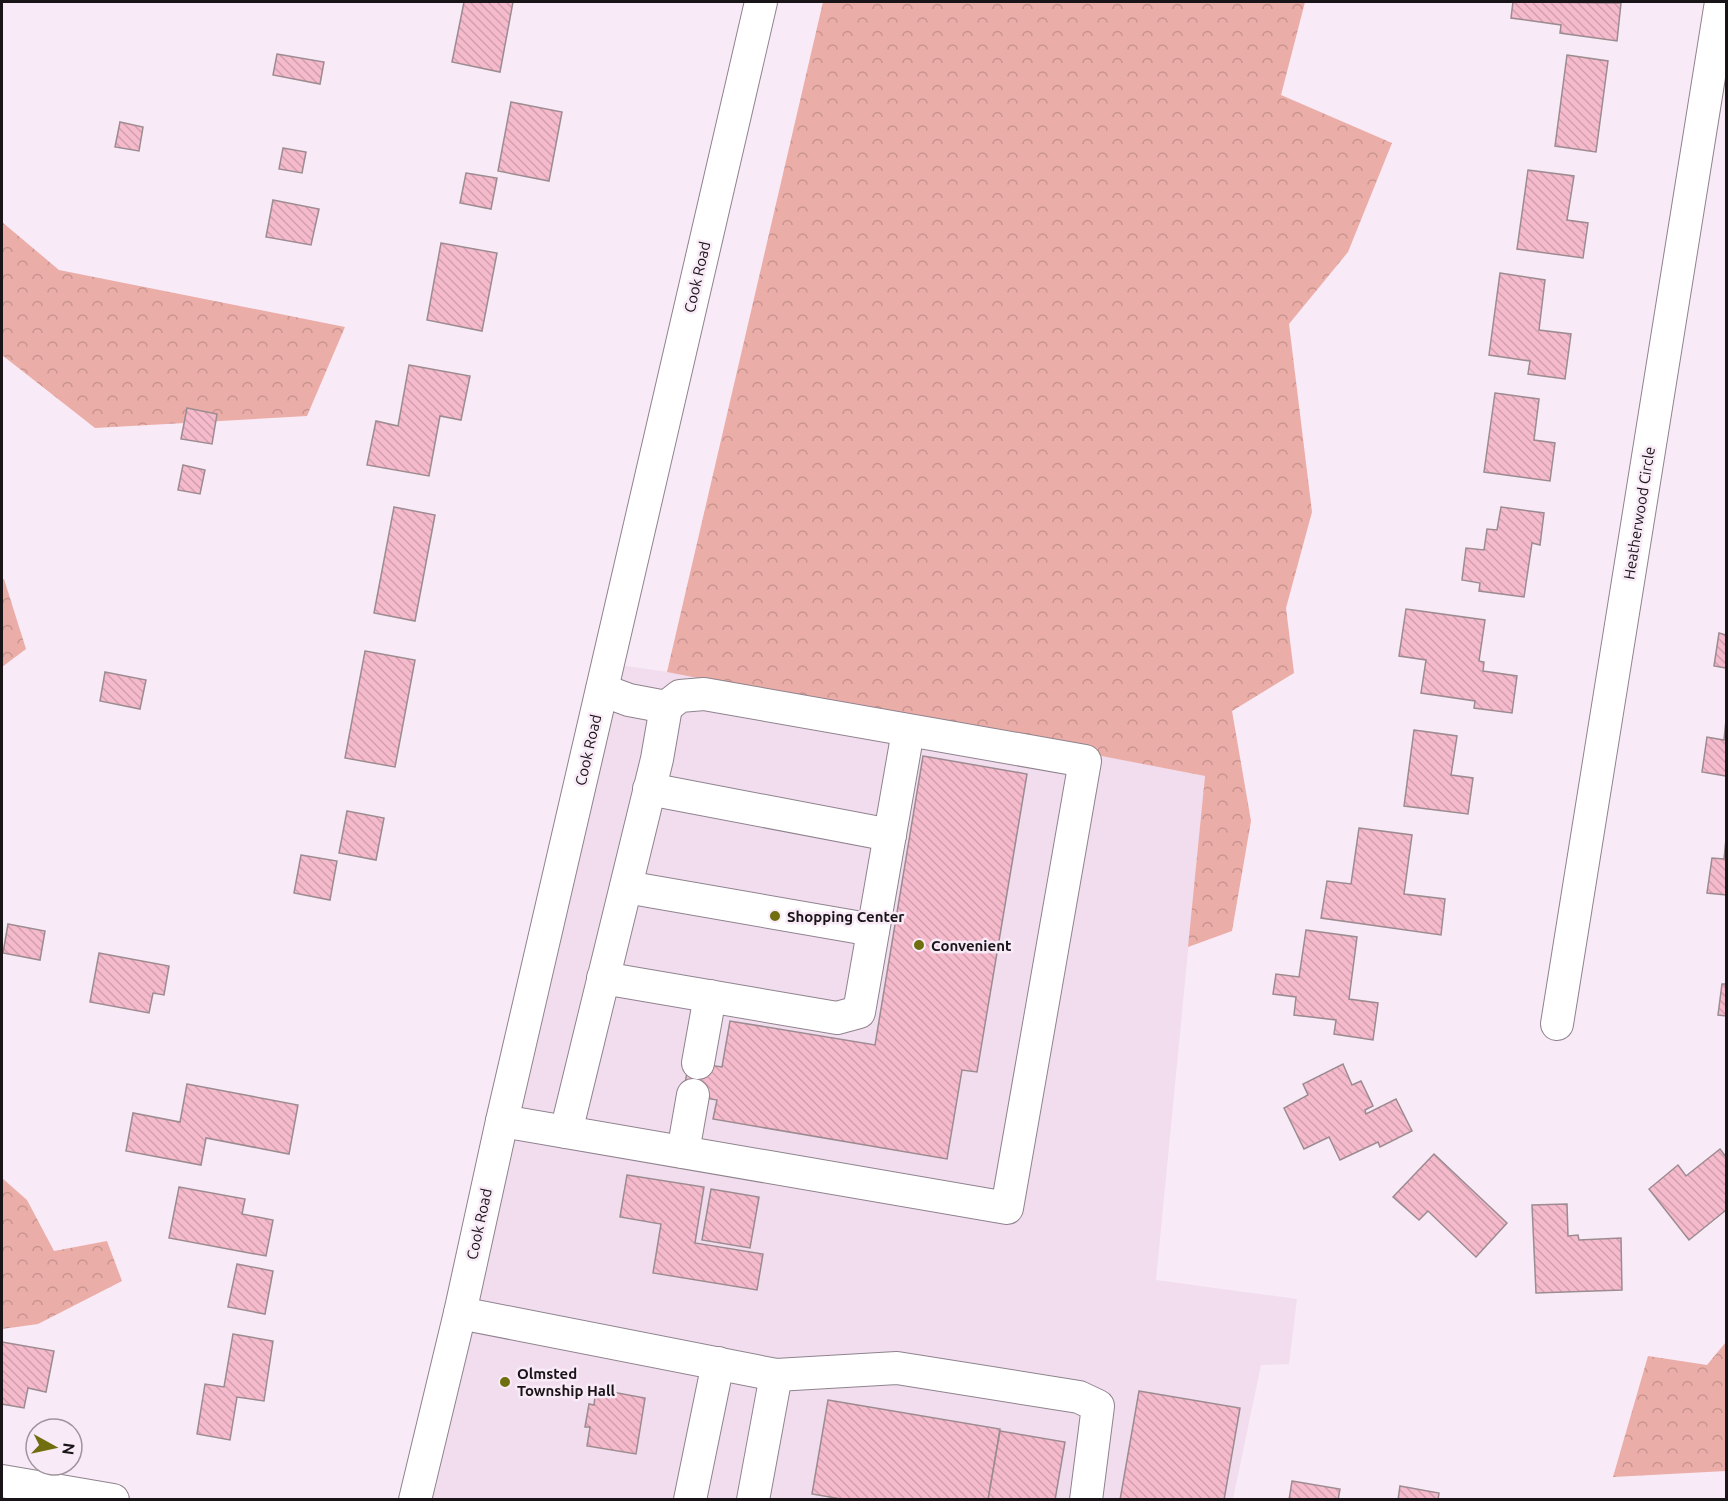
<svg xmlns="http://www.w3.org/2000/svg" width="1728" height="1501" viewBox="0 0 1728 1501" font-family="Ubuntu,sans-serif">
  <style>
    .built { fill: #f1ddee }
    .forest { fill: url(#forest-crowns) }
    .building { fill: url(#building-back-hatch); stroke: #9c8b90; stroke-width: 1.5 }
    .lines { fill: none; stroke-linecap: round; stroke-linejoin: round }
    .minor-casing { stroke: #8f838e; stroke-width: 34 }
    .minor { stroke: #fff; stroke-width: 32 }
    .poi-dot { fill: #706e0f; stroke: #f8eaf6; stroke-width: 2 }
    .labels { text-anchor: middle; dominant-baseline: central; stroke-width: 5; stroke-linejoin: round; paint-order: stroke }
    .street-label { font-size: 15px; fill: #191418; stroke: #f8eaf6 }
    .poi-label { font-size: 15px; font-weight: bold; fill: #191418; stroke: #f8eaf6; text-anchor: start }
  </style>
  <defs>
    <pattern id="forest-crowns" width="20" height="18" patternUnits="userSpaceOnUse" patternTransform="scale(1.5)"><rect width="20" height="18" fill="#ebada7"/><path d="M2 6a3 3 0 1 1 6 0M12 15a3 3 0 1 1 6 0" fill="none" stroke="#c9948f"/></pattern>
    <pattern id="building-back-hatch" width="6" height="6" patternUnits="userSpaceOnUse" patternTransform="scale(1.5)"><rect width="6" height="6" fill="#f6bacd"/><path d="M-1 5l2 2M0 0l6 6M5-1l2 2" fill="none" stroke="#d29faf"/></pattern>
  </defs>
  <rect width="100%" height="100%" fill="#f8eaf6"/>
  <!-- built -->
  <path class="built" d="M 619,665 L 690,675 L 1205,776 L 1156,1280 L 1297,1299 L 1289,1364 L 1261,1365 L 1233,1499 L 426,1500 Z"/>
  <!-- forest -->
  <g class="forest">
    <path d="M 823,2 L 1305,2 L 1281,95 L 1392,143 L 1348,252 L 1289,324 L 1312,512 L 1286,608 L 1294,673 L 1232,711 L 1251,821 L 1232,931 L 1188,947 L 1205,776 L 667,672 Z"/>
    <path d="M 2,222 L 59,270 L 345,327 L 307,416 L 95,428 L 2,355 Z"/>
    <path d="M 2,579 L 4,579 L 26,649 L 2,667 Z"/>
    <path d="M 2,1178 L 27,1200 L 54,1251 L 107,1241 L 122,1281 L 38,1324 L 2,1329 Z"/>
    <path d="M 1726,1342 L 1726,1471 L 1613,1477 L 1648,1356 L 1707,1365 Z"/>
  </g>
  <!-- building -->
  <g class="building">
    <path d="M 464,2 L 513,2 L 500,72 L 452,62 Z"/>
    <path d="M 1513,2 L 1621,3 L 1617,41 L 1560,33 L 1561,25 L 1511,18 Z"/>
    <path d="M 277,54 L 324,62 L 320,84 L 273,75 Z"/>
    <path d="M 1567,55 L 1608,61 L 1596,152 L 1555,146 Z"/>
    <path d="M 511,102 L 562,112 L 549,181 L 498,171 Z"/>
    <path d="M 120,122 L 143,127 L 139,151 L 115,147 Z"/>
    <path d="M 283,148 L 306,152 L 302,173 L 279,169 Z"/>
    <path d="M 1528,170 L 1574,176 L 1567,220 L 1588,223 L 1583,258 L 1517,249 Z"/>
    <path d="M 466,173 L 497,178 L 491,209 L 460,203 Z"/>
    <path d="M 273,200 L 319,209 L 311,245 L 266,237 Z"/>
    <path d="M 441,243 L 497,253 L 482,331 L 427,320 Z"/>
    <path d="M 1500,273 L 1545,280 L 1539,330 L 1571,334 L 1565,379 L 1528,374 L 1530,361 L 1489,355 Z"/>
    <path d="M 409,365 L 470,376 L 461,420 L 440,416 L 429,476 L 367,465 L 376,421 L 398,426 Z"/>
    <path d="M 1495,393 L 1539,399 L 1534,440 L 1555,443 L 1550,481 L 1484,472 Z"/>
    <path d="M 187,408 L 217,414 L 212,444 L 181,439 Z"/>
    <path d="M 183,465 L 205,470 L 200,494 L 178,490 Z"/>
    <path d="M 394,507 L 435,515 L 415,621 L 374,613 Z"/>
    <path d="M 1501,507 L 1544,513 L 1540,545 L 1532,543 L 1524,597 L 1479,591 L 1480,583 L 1462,580 L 1466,548 L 1484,550 L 1487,529 L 1497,530 Z"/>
    <path d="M 1406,609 L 1485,620 L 1479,661 L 1484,662 L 1483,671 L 1517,676 L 1512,713 L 1474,708 L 1475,701 L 1421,693 L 1426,660 L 1399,656 Z"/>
    <path d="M 1719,633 L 1726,635 L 1726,668 L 1714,666 Z"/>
    <path d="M 365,651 L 415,660 L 395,767 L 345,758 Z"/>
    <path d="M 105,672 L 146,680 L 140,709 L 100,701 Z"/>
    <path d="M 1726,720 L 1726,776 L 1702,772 L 1707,737 L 1724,740 Z"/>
    <path d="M 1414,730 L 1457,736 L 1451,775 L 1473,778 L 1468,814 L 1404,806 Z"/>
    <path d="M 923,756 L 1027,774 L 977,1072 L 962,1070 L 947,1159 L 713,1119 L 717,1100 L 683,1094 L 689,1062 L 722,1067 L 730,1021 L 875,1045 Z"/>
    <path d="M 347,811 L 384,818 L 376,860 L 339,853 Z"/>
    <path d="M 1359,828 L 1412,835 L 1404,894 L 1445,899 L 1441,935 L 1321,918 L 1327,881 L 1351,884 Z"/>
    <path d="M 1726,839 L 1726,895 L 1707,893 L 1712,858 L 1724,859 Z"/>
    <path d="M 301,855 L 337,861 L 330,900 L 294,893 Z"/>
    <path d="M 8,924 L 45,931 L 40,960 L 3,953 Z"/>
    <path d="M 1306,930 L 1357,937 L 1349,999 L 1378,1003 L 1373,1040 L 1334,1034 L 1336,1020 L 1294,1015 L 1296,997 L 1273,994 L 1276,974 L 1299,977 Z"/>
    <path d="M 99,953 L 169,966 L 164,995 L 153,993 L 149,1013 L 90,1002 Z"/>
    <path d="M 1722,984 L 1726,984 L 1726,1016 L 1718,1015 Z"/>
    <path d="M 1343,1064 L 1352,1085 L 1361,1081 L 1373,1106 L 1365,1110 L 1366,1114 L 1396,1099 L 1412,1131 L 1380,1147 L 1378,1142 L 1340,1160 L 1329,1137 L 1304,1149 L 1284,1108 L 1308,1095 L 1303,1084 Z"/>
    <path d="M 187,1084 L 298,1105 L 289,1154 L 206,1138 L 201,1165 L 126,1151 L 133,1113 L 180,1122 Z"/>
    <path d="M 1720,1149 L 1726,1157 L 1726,1210 L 1689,1240 L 1649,1189 L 1678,1165 L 1686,1176 Z"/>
    <path d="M 1434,1154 L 1507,1223 L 1476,1257 L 1428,1211 L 1419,1220 L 1393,1197 Z"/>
    <path d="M 627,1175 L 704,1187 L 695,1243 L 763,1254 L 757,1290 L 653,1273 L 661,1224 L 620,1217 Z"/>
    <path d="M 179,1187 L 245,1199 L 242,1214 L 273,1220 L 266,1256 L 169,1238 Z"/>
    <path d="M 711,1189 L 759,1197 L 750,1248 L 702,1240 Z"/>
    <path d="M 1567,1204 L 1568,1236 L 1578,1235 L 1579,1240 L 1621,1238 L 1622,1290 L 1536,1293 L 1532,1205 Z"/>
    <path d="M 237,1264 L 273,1271 L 265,1314 L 228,1307 Z"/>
    <path d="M 233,1334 L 273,1341 L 264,1401 L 237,1397 L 230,1440 L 197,1434 L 205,1384 L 224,1387 Z"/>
    <path d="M 2,1342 L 54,1351 L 46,1392 L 28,1388 L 24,1408 L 2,1404 Z"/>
    <path d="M 596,1389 L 645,1398 L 636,1454 L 587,1446 L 590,1427 L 585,1427 L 589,1404 L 594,1405 Z"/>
    <path d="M 1139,1391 L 1240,1408 L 1224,1500 L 1120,1500 Z"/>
    <path d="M 828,1400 L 1000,1429 L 988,1500 L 847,1500 L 812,1494 Z"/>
    <path d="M 1000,1431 L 1065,1442 L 1055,1500 L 988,1500 Z"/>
    <path d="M 1292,1481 L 1340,1489 L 1338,1500 L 1289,1500 Z"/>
    <path d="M 1400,1486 L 1439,1493 L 1438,1500 L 1398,1500 Z"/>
  </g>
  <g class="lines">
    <!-- minor casing -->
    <g class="minor-casing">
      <g id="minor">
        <path d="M 649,789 L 890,835"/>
        <path d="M 626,887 L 873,930"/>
        <path d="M 603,978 L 837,1018 L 859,1012 L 908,731"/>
        <path d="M 1557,1024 L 1721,2"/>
        <path d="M 698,1063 L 710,996"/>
        <path d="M 502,1121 L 1007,1208 L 1085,761 L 704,694 L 680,696 L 666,707 L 629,700 L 602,690"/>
        <path d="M 566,1132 L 657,759 L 666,707"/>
        <path d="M 683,1152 L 693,1095"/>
        <path d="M 460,1313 L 776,1375 L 897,1368 L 1079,1397 L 1098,1406 L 1086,1500"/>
        <path d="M 2,1481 L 113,1500"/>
        <path d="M 415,1500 L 460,1313 L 502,1121 L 761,2"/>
        <path d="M 690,1500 L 718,1363"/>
        <path d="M 753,1500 L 776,1375"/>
      </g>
    </g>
    <!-- minor -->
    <use href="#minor" class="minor"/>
  </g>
  <!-- markers -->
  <g class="poi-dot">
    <circle cx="775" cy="916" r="6"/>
    <circle cx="919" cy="945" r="6"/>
    <circle cx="505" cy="1382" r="6"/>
  </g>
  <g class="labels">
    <!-- street labels -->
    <g class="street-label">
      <text transform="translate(697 277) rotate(-77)">Cook Road</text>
      <text transform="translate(1639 513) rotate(-81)">Heatherwood Circle</text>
      <text transform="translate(588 750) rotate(-77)">Cook Road</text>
      <text transform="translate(479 1224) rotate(-78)">Cook Road</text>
    </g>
    <!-- poi labels -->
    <g class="poi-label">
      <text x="787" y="916">Shopping Center</text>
      <text x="931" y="945">Convenient</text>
      <text x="517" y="1373">Olmsted<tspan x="517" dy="17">Township Hall</tspan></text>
    </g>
  </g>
  <!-- border -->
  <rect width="1728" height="1501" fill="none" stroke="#191418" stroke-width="6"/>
  <!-- north arrow -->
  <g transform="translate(54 1447) rotate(98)"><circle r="28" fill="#f8eaf6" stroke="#9f949d" stroke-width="1.5"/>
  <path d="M0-4.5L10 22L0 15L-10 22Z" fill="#706e0f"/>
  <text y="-9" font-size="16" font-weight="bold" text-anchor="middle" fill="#191418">N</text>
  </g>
</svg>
